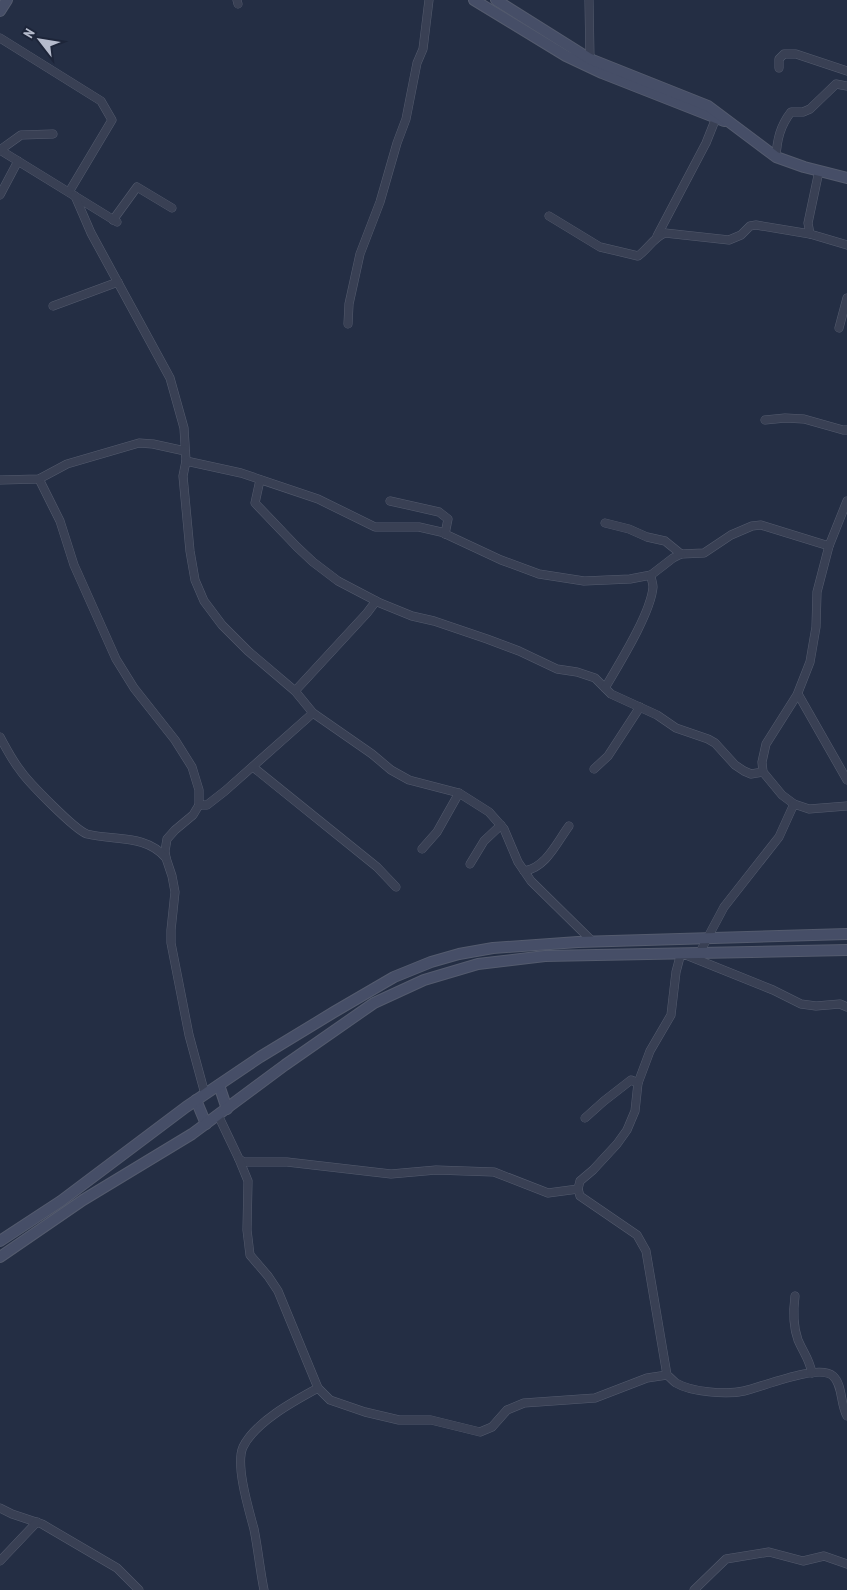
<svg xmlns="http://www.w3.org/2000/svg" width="847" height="1590" viewBox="0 0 847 1590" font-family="'PT Sans Narrow',sans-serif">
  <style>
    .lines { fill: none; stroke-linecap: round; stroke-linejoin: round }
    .street-casing { stroke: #545b6e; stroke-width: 9 }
    .secondary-casing { stroke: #545b6e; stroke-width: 12 }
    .street { stroke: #394054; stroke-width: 8 }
    .secondary { stroke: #464e67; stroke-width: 10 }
  </style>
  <rect width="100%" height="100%" fill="#242e44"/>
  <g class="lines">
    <!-- street casing -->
    <g class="street-casing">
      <g id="street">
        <path d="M 237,0 L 238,4"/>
        <path d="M 589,0 L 590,59"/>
        <path d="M 0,38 L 101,101 L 112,120 L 69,192"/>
        <path d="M 779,68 L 779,59 L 784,54 L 796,54 L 847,71"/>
        <path d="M 0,150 L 117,222"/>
        <path d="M 0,150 L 21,135 L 53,134"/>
        <path d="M 776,157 C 777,140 780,126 791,112 L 803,112 L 810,109 L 836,84 L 847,86"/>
        <path d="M 819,171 L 808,223 L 810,234 L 847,245"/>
        <path d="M 0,195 L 18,161"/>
        <path d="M 75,196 L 91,233 L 170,378 L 184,428 L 186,461 L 183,476 L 190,551 L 195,580 L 204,601 L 222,625 L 248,651 L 295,691 L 313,713 L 372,754 L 391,770 L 409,780 L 459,793 L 489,812 L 504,829 L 518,862 L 531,881 L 592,941"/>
        <path d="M 549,216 L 600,247 L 638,256 C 648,249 654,237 665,233 L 729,240 L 741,235 L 750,226 L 756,225 L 810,234"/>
        <path d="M 113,220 L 137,187 L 172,208"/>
        <path d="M 657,236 L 706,143 L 716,118"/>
        <path d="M 53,306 L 118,282"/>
        <path d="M 348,324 L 349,304 L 360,254 L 380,202 L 397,143 L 406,119 L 417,63 L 423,49 L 429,0"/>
        <path d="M 839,328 L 847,298"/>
        <path d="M 765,420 L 785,418 L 804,419 L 843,430 L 847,430"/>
        <path d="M 186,461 L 241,473 L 318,499 L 375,527 L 419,527 L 441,532 L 501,560 L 539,574 L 584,581 L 630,579 L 651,575 L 673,558 L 681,554 L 704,553 L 731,535 L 752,526 L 761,525 L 829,546"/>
        <path d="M 39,479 L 60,521 L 74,565 L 116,659 L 134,688 L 175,740 L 192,767 L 199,790 L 199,805 L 193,815 L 175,830 L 167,839 L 165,851 L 166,858 L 172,876 L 175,892 L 171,930 L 171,943 L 189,1035 L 205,1094"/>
        <path d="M 0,480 L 39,479 L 67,464 L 139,443 L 153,444 L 185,451"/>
        <path d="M 260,480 L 255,503 L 297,547 L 313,562 L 338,581 L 380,603 L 412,616 L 434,621 L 487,639 L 519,651 L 557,669 L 577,672 L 595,678 L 605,688"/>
        <path d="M 390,501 L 439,512 L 448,519 L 445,534"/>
        <path d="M 605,523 L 629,529 L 647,537 L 665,541 L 681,554"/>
        <path d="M 651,575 C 651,579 653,583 653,587 C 651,613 619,664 605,688 L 611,694 L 657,715 L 676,728 L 708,739 L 715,743 L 735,765 L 744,771 L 751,774 L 763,772"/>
        <path d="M 295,691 L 367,613 L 376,601"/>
        <path d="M 798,694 L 847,780"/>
        <path d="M 0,737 C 6,748 12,760 20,770 C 28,782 75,830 87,834 C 114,841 146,834 166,858"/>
        <path d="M 253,767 L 377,867 L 396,887"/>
        <path d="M 594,769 L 608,756 L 640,707"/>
        <path d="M 794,804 L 782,795 L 763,772 L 762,762 L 766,744 L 797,695 L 810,662 L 816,627 L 817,592 L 829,546 L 847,501"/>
        <path d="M 199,805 L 207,805 L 225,791 L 313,713"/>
        <path d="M 422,849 L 437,832 L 459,793"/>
        <path d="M 470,864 L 484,841 L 501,825"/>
        <path d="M 524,871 C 546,868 557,842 569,826"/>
        <path d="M 700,952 L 724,907 L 779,837 L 794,804 L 809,809 L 847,806"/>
        <path d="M 847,1007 L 840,1004 L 816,1006 L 801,1004 L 773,990 L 681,953 L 676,972 L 671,1015 L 650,1051 L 638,1083 L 635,1111 L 627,1130 L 617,1144 L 593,1170 L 580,1181 L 578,1189 L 580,1196 L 637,1235 L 646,1251 L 667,1375 C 670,1377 673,1381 676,1383 C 691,1392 727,1395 744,1391 C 762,1387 819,1363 833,1376 C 843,1385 840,1404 847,1416"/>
        <path d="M 218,1115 L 239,1159 L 244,1162 L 287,1162 L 391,1174 L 436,1170 L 494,1172 L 548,1193 L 578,1189"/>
        <path d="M 585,1118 L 604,1101 L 631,1080 L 638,1083"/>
        <path d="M 239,1159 L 248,1181 L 247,1230 L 250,1255 L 268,1276 L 278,1291 L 318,1388 C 294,1401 255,1422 243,1447 C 235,1465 249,1510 254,1529 C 258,1549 260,1570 264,1590"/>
        <path d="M 795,1296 C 793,1311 793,1326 798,1340 C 804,1354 809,1358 812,1373"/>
        <path d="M 318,1388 L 330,1400 L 365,1412 L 399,1420 L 431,1420 L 480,1432 L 492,1427 L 507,1410 L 524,1403 L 595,1398 L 647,1378 L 667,1375"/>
        <path d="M 0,1508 L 12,1514 L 42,1524 L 117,1568 L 139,1590"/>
        <path d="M 0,1561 L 37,1522"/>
        <path d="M 694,1590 L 726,1559 L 769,1552 L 803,1561 L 824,1556 L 847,1564"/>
      </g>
    </g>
    <!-- secondary casing -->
    <g class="secondary-casing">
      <g id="secondary">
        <path d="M 474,0 L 566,56 L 602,73 L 724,121"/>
        <path d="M 496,0 L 590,59 L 708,106 L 776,157 L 804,167 L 847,178"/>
        <path d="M 0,11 L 7,0"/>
        <path d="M 219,1085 L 227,1109"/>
        <path d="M 196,1100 L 206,1124"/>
        <path d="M 0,1241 L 61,1201 L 186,1107 L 260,1057 L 334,1012 L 394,977 L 431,962 L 459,954 L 493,948 L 578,942 L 847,934"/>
        <path d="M 0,1257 L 83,1200 L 192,1134 L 285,1065 L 374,1003 L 424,980 L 478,964 L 545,956 L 847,950"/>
      </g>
    </g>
    <!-- street -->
    <use href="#street" class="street"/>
    <!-- secondary -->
    <use href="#secondary" class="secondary"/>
  </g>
  <!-- north arrow -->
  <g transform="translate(40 40) rotate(301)" stroke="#1d2539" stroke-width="4" paint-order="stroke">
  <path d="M0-4L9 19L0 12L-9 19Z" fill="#b6bccd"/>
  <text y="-8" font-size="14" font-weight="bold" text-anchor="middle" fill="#b6bccd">N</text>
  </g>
</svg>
